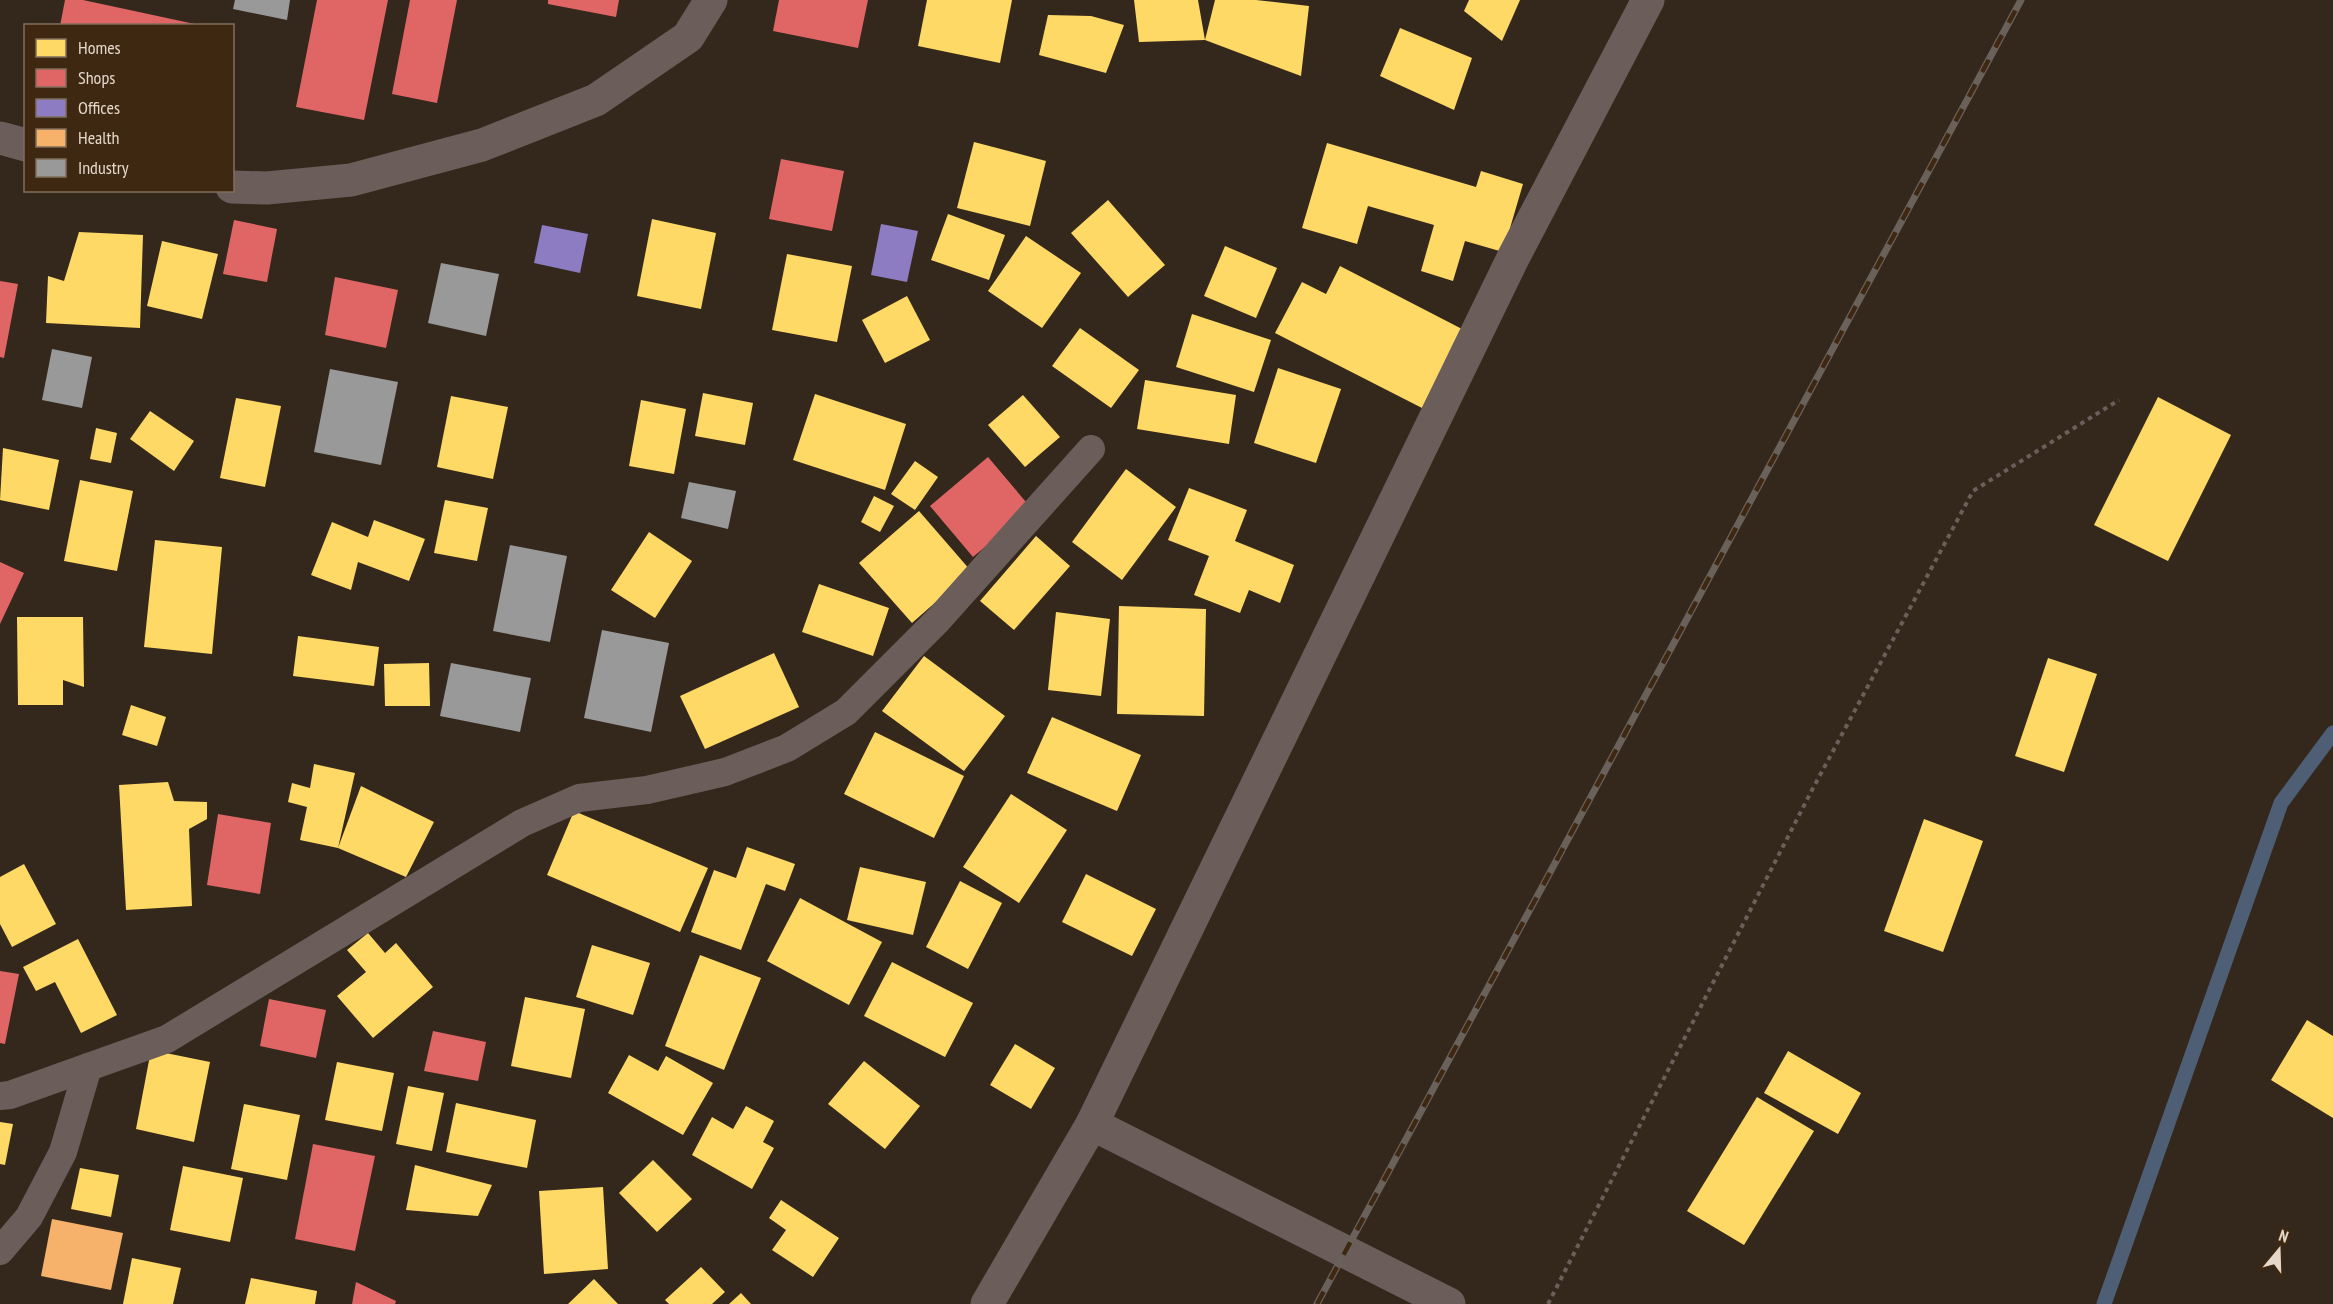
<svg xmlns="http://www.w3.org/2000/svg" width="2333" height="1304" viewBox="0 0 2333 1304" font-family="'PT Sans Narrow',sans-serif">
  <style>
    .homes { fill: #ffd966 }
    .shops { fill: #e06666 }
    .offices { fill: #8e7cc3 }
    .health { fill: #f6b26b }
    .industry { fill: #999 }
    .lines { fill: none; stroke-linecap: round; stroke-linejoin: round }
    .stream { stroke: #4e5e74; stroke-width: 15 }
    .path { stroke: #6a5f5a; stroke-width: 4; stroke-dasharray: 4.5 4.5; stroke-linecap: butt }
    .lane { stroke: #6b5e5a; stroke-width: 28 }
    .street { stroke: #6b5e5a; stroke-width: 33 }
    .rail-casing { stroke: #6b615b; stroke-width: 7 }
    .rail { stroke: #3e2812; stroke-width: 4.5; stroke-dasharray: 14; stroke-linecap: butt }
  </style>
  <rect width="100%" height="100%" fill="#34281c"/>
  <!-- homes -->
  <g class="homes">
    <path d="M 927,0 L 1012,0 L 1000,63 L 918,46 Z"/>
    <path d="M 1134,0 L 1198,0 L 1205,40 L 1139,42 Z"/>
    <path d="M 1215,0 L 1256,0 L 1309,6 L 1301,76 L 1205,40 Z"/>
    <path d="M 1469,0 L 1520,0 L 1502,41 L 1464,11 Z"/>
    <path d="M 1048,15 L 1091,16 L 1124,25 L 1106,73 L 1039,55 Z"/>
    <path d="M 1400,28 L 1472,58 L 1454,110 L 1380,76 Z"/>
    <path d="M 974,142 L 1046,161 L 1030,226 L 957,208 Z"/>
    <path d="M 1327,143 L 1476,187 L 1481,171 L 1523,184 L 1503,252 L 1465,241 L 1453,281 L 1421,271 L 1434,225 L 1368,206 L 1357,244 L 1302,228 Z"/>
    <path d="M 1108,200 L 1165,265 L 1128,297 L 1071,233 Z"/>
    <path d="M 948,214 L 1005,235 L 989,280 L 931,260 Z"/>
    <path d="M 652,219 L 716,233 L 701,309 L 637,296 Z"/>
    <path d="M 79,232 L 143,235 L 140,328 L 46,323 L 48,276 L 64,281 Z"/>
    <path d="M 1026,236 L 1081,273 L 1042,328 L 988,291 Z"/>
    <path d="M 162,241 L 218,254 L 202,319 L 147,306 Z"/>
    <path d="M 1225,246 L 1277,268 L 1256,318 L 1204,296 Z"/>
    <path d="M 787,254 L 852,266 L 837,342 L 772,330 Z"/>
    <path d="M 1340,266 L 1462,329 L 1422,408 L 1275,333 L 1302,282 L 1326,294 Z"/>
    <path d="M 907,296 L 930,340 L 885,363 L 862,320 Z"/>
    <path d="M 1192,314 L 1271,340 L 1254,392 L 1176,367 Z"/>
    <path d="M 1080,328 L 1139,370 L 1111,408 L 1052,366 Z"/>
    <path d="M 1278,368 L 1341,389 L 1316,463 L 1254,443 Z"/>
    <path d="M 1145,380 L 1236,395 L 1229,444 L 1137,429 Z"/>
    <path d="M 703,393 L 753,403 L 745,445 L 695,436 Z"/>
    <path d="M 815,394 L 906,424 L 885,490 L 793,460 Z"/>
    <path d="M 1023,395 L 1060,437 L 1025,467 L 988,425 Z"/>
    <path d="M 451,396 L 508,407 L 493,479 L 437,467 Z"/>
    <path d="M 2158,397 L 2231,435 L 2168,561 L 2094,525 Z"/>
    <path d="M 236,398 L 281,406 L 265,487 L 220,478 Z"/>
    <path d="M 641,400 L 686,409 L 674,474 L 629,466 Z"/>
    <path d="M 150,411 L 194,441 L 174,471 L 130,439 Z"/>
    <path d="M 96,428 L 117,433 L 111,463 L 90,459 Z"/>
    <path d="M 3,448 L 59,460 L 49,510 L 0,500 Z"/>
    <path d="M 915,461 L 938,477 L 915,510 L 891,494 Z"/>
    <path d="M 1126,469 L 1176,507 L 1122,580 L 1072,542 Z"/>
    <path d="M 80,480 L 133,491 L 117,571 L 64,561 Z"/>
    <path d="M 1189,488 L 1247,510 L 1235,541 L 1294,565 L 1280,603 L 1249,590 L 1240,613 L 1194,595 L 1209,556 L 1168,540 Z"/>
    <path d="M 874,496 L 894,506 L 880,532 L 861,522 Z"/>
    <path d="M 445,500 L 488,508 L 477,561 L 434,553 Z"/>
    <path d="M 919,511 L 971,571 L 912,623 L 859,563 Z"/>
    <path d="M 374,520 L 425,539 L 409,581 L 358,562 L 351,590 L 311,575 L 332,522 L 368,537 Z"/>
    <path d="M 649,532 L 692,561 L 655,618 L 611,590 Z"/>
    <path d="M 1036,536 L 1070,566 L 1014,630 L 980,601 Z"/>
    <path d="M 155,540 L 222,547 L 212,654 L 144,647 Z"/>
    <path d="M 819,584 L 889,608 L 873,656 L 802,632 Z"/>
    <path d="M 1119,606 L 1206,609 L 1204,716 L 1117,714 Z"/>
    <path d="M 1056,612 L 1110,619 L 1101,696 L 1048,690 Z"/>
    <path d="M 17,617 L 83,617 L 84,687 L 63,680 L 63,705 L 18,705 Z"/>
    <path d="M 298,636 L 379,647 L 374,686 L 293,676 Z"/>
    <path d="M 774,653 L 799,707 L 705,749 L 680,696 Z"/>
    <path d="M 924,656 L 1005,716 L 964,771 L 882,711 Z"/>
    <path d="M 2048,658 L 2097,674 L 2064,772 L 2015,756 Z"/>
    <path d="M 429,663 L 430,706 L 385,706 L 384,664 Z"/>
    <path d="M 131,705 L 166,717 L 157,746 L 122,735 Z"/>
    <path d="M 1052,717 L 1141,755 L 1117,811 L 1027,773 Z"/>
    <path d="M 875,732 L 964,776 L 934,838 L 844,794 Z"/>
    <path d="M 314,764 L 355,773 L 338,848 L 361,786 L 434,822 L 406,877 L 338,848 L 300,840 L 307,807 L 288,802 L 292,783 L 310,788 Z"/>
    <path d="M 168,782 L 174,801 L 207,802 L 207,819 L 189,829 L 192,906 L 126,910 L 119,785 Z"/>
    <path d="M 1011,794 L 1067,830 L 1019,903 L 963,867 Z"/>
    <path d="M 574,811 L 708,868 L 680,932 L 547,875 Z"/>
    <path d="M 1924,819 L 1983,841 L 1943,952 L 1884,931 Z"/>
    <path d="M 747,847 L 795,864 L 785,891 L 766,884 L 741,950 L 691,932 L 714,870 L 736,878 Z"/>
    <path d="M 24,864 L 56,924 L 12,947 L 0,924 L 0,877 Z"/>
    <path d="M 860,867 L 926,882 L 913,935 L 847,920 Z"/>
    <path d="M 1086,874 L 1156,909 L 1132,956 L 1062,922 Z"/>
    <path d="M 960,881 L 1002,903 L 968,969 L 926,947 Z"/>
    <path d="M 800,898 L 882,942 L 849,1005 L 767,961 Z"/>
    <path d="M 368,933 L 385,953 L 396,943 L 433,987 L 373,1038 L 337,996 L 366,972 L 347,950 Z"/>
    <path d="M 78,939 L 117,1015 L 81,1033 L 55,982 L 36,991 L 23,967 Z"/>
    <path d="M 592,945 L 650,963 L 633,1015 L 576,997 Z"/>
    <path d="M 700,955 L 761,978 L 724,1070 L 665,1046 Z"/>
    <path d="M 892,962 L 973,1003 L 945,1057 L 864,1016 Z"/>
    <path d="M 525,997 L 585,1009 L 571,1078 L 511,1066 Z"/>
    <path d="M 2307,1020 L 2333,1036 L 2333,1118 L 2271,1080 Z"/>
    <path d="M 1015,1044 L 1055,1068 L 1031,1109 L 990,1085 Z"/>
    <path d="M 151,1050 L 210,1062 L 194,1142 L 136,1129 Z"/>
    <path d="M 1788,1051 L 1861,1093 L 1838,1134 L 1764,1093 Z"/>
    <path d="M 629,1055 L 658,1071 L 666,1056 L 713,1083 L 683,1135 L 608,1093 Z"/>
    <path d="M 864,1061 L 920,1106 L 885,1149 L 828,1104 Z"/>
    <path d="M 337,1062 L 394,1073 L 382,1131 L 325,1120 Z"/>
    <path d="M 408,1086 L 444,1093 L 432,1151 L 396,1144 Z"/>
    <path d="M 1757,1097 L 1814,1131 L 1744,1245 L 1687,1211 Z"/>
    <path d="M 456,1103 L 536,1120 L 527,1168 L 446,1152 Z"/>
    <path d="M 244,1104 L 300,1115 L 287,1180 L 231,1169 Z"/>
    <path d="M 746,1106 L 774,1121 L 763,1142 L 774,1148 L 752,1189 L 692,1155 L 712,1117 L 733,1129 Z"/>
    <path d="M 0,1122 L 13,1124 L 5,1165 L 0,1164 Z"/>
    <path d="M 653,1160 L 692,1199 L 657,1232 L 619,1193 Z"/>
    <path d="M 415,1165 L 492,1185 L 478,1216 L 406,1210 Z"/>
    <path d="M 183,1166 L 243,1178 L 230,1242 L 170,1230 Z"/>
    <path d="M 80,1168 L 119,1175 L 111,1217 L 71,1209 Z"/>
    <path d="M 603,1187 L 608,1269 L 544,1274 L 539,1191 Z"/>
    <path d="M 781,1200 L 839,1238 L 813,1277 L 772,1250 L 786,1230 L 769,1218 Z"/>
    <path d="M 132,1258 L 181,1268 L 173,1304 L 123,1304 Z"/>
    <path d="M 701,1267 L 725,1292 L 712,1304 L 669,1304 L 665,1300 Z"/>
    <path d="M 251,1278 L 317,1291 L 315,1304 L 245,1304 Z"/>
    <path d="M 594,1279 L 618,1304 L 568,1304 Z"/>
    <path d="M 741,1293 L 751,1304 L 729,1304 Z"/>
  </g>
  <!-- shops -->
  <g class="shops">
    <path d="M 65,0 L 83,0 L 204,26 L 60,26 Z"/>
    <path d="M 317,0 L 388,0 L 364,120 L 296,107 Z"/>
    <path d="M 410,0 L 457,0 L 437,103 L 392,94 Z"/>
    <path d="M 548,0 L 619,0 L 616,17 L 548,4 Z"/>
    <path d="M 779,0 L 868,0 L 858,48 L 773,31 Z"/>
    <path d="M 781,159 L 844,171 L 832,231 L 769,219 Z"/>
    <path d="M 234,220 L 277,229 L 267,282 L 223,274 Z"/>
    <path d="M 335,277 L 398,290 L 386,348 L 325,335 Z"/>
    <path d="M 0,281 L 18,284 L 4,358 L 0,357 Z"/>
    <path d="M 988,457 L 1031,508 L 973,557 L 930,506 Z"/>
    <path d="M 0,562 L 24,573 L 0,624 Z"/>
    <path d="M 218,814 L 271,823 L 260,894 L 207,885 Z"/>
    <path d="M 0,971 L 19,974 L 5,1044 L 0,1043 Z"/>
    <path d="M 269,999 L 326,1010 L 316,1058 L 260,1046 Z"/>
    <path d="M 433,1031 L 486,1042 L 478,1081 L 424,1071 Z"/>
    <path d="M 313,1144 L 375,1156 L 355,1251 L 295,1239 Z"/>
    <path d="M 356,1282 L 396,1301 L 395,1304 L 352,1304 Z"/>
  </g>
  <!-- offices -->
  <g class="offices">
    <path d="M 881,224 L 918,231 L 907,282 L 871,275 Z"/>
    <path d="M 542,225 L 588,234 L 580,273 L 534,263 Z"/>
  </g>
  <!-- health -->
  <path class="health" d="M 52,1219 L 123,1233 L 111,1290 L 41,1276 Z"/>
  <!-- industry -->
  <g class="industry">
    <path d="M 235,0 L 290,0 L 287,20 L 233,9 Z"/>
    <path d="M 441,263 L 499,274 L 486,336 L 428,323 Z"/>
    <path d="M 52,349 L 92,357 L 82,408 L 42,400 Z"/>
    <path d="M 330,369 L 398,382 L 381,465 L 314,452 Z"/>
    <path d="M 689,482 L 736,491 L 728,529 L 681,518 Z"/>
    <path d="M 510,545 L 567,556 L 550,642 L 493,631 Z"/>
    <path d="M 602,630 L 669,643 L 651,732 L 584,718 Z"/>
    <path d="M 451,663 L 531,678 L 520,732 L 440,716 Z"/>
  </g>
  <g class="lines">
    <!-- stream -->
    <path class="stream" d="M 2104,1304 L 2281,803 L 2333,733"/>
    <!-- path -->
    <path class="path" d="M 1548,1304 L 1812,790 L 1973,491 L 2119,400"/>
    <!-- lane -->
    <g class="lane">
      <path d="M 0,1096 L 10,1095 L 167,1039 L 522,823 L 579,798 L 647,790 L 725,772 L 787,748 L 846,712 L 938,620 L 1091,449"/>
      <path d="M 0,1251 L 29,1217 L 63,1152 L 88,1067"/>
    </g>
    <!-- street -->
    <g class="street">
      <path d="M 0,138 L 26,145"/>
      <path d="M 232,187 L 267,188 L 351,180 L 482,145 L 596,100 L 688,37 L 711,0"/>
      <path d="M 1092,1124 L 1449,1304"/>
      <path d="M 987,1304 L 1092,1124 L 1513,258 L 1648,0"/>
    </g>
    <!-- rail casing -->
    <g class="rail-casing">
      <path id="rail" d="M 1317,1304 L 2021,0"/>
    </g>
    <!-- rail -->
    <use href="#rail" class="rail"/>
  </g>
  <!-- legend -->
  <rect x="24" y="24" width="210" height="168" fill="#3e2812" stroke="#816e5c" stroke-width="1.5"/>
  <rect x="36" y="39" width="30" height="18" fill="#ffd966" stroke="#816e5c" stroke-width="1.5"/>
  <text x="78" y="54" font-size="18" fill="#e5d7ca">Homes</text>
  <rect x="36" y="69" width="30" height="18" fill="#e06666" stroke="#816e5c" stroke-width="1.5"/>
  <text x="78" y="84" font-size="18" fill="#e5d7ca">Shops</text>
  <rect x="36" y="99" width="30" height="18" fill="#8e7cc3" stroke="#816e5c" stroke-width="1.5"/>
  <text x="78" y="114" font-size="18" fill="#e5d7ca">Offices</text>
  <rect x="36" y="129" width="30" height="18" fill="#f6b26b" stroke="#816e5c" stroke-width="1.5"/>
  <text x="78" y="144" font-size="18" fill="#e5d7ca">Health</text>
  <rect x="36" y="159" width="30" height="18" fill="#999999" stroke="#816e5c" stroke-width="1.5"/>
  <text x="78" y="174" font-size="18" fill="#e5d7ca">Industry</text>
  <!-- north arrow -->
  <g transform="translate(2279 1250) rotate(19)" stroke="#3e2812" stroke-width="4.5" paint-order="stroke">
  <path d="M0-4.5L10 22L0 15L-10 22Z" fill="#e5d7ca"/>
  <text y="-9" font-size="16" font-weight="bold" text-anchor="middle" fill="#e5d7ca">N</text>
  </g>
</svg>
